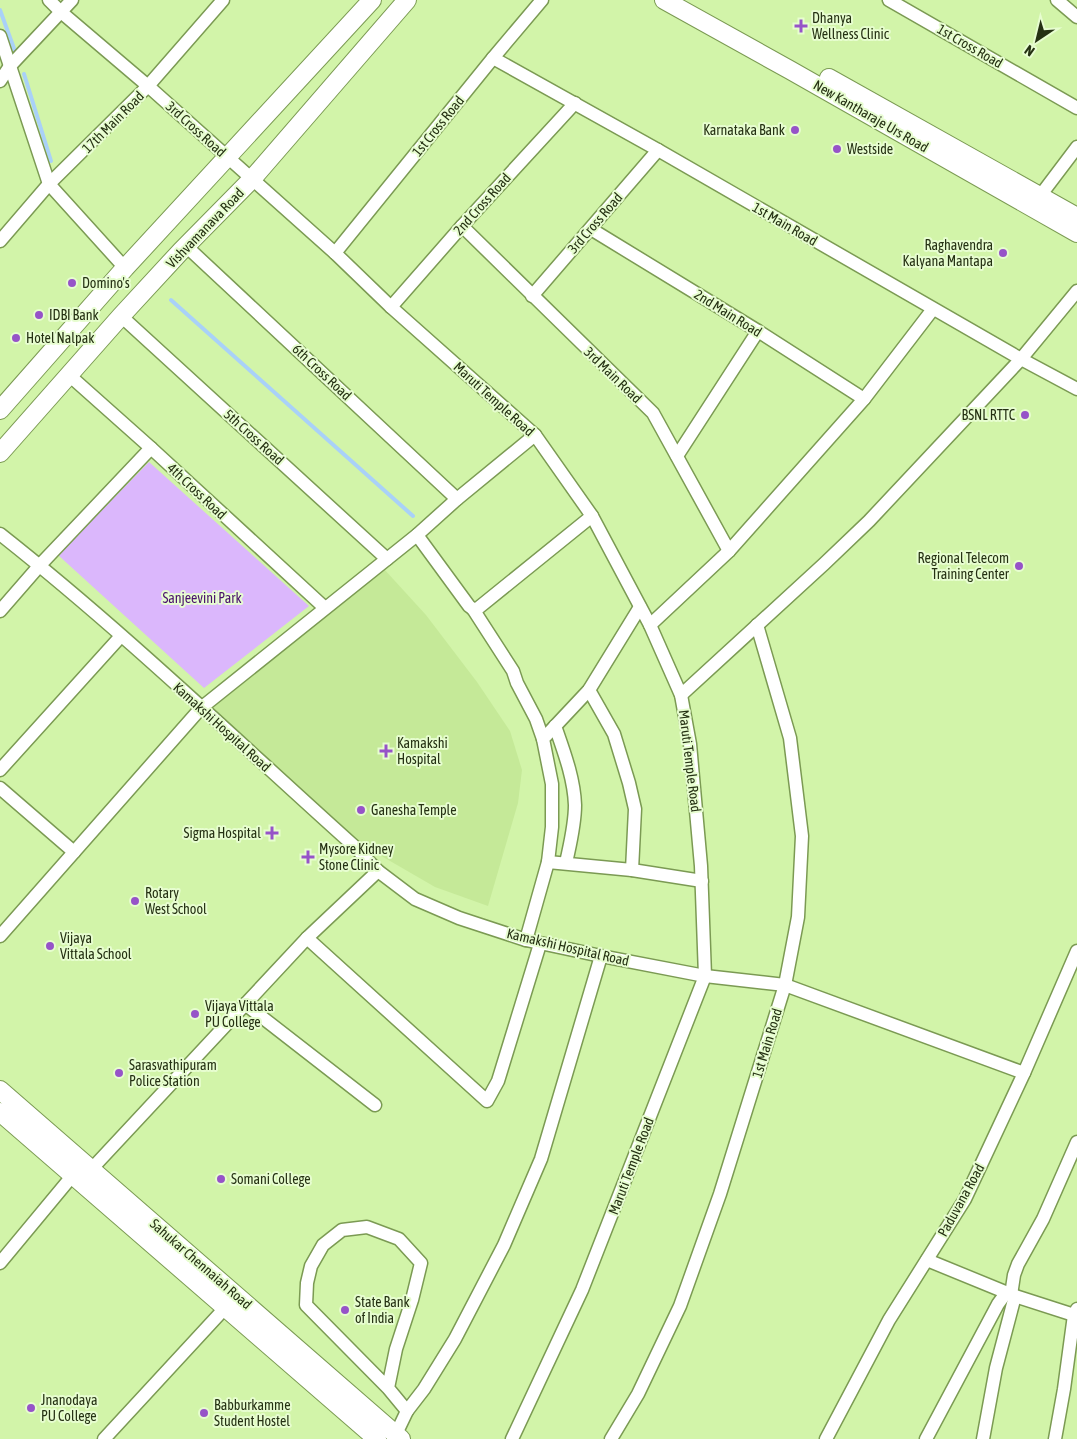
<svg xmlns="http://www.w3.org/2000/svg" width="1077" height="1439" viewBox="0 0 1077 1439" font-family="'Asap Condensed',sans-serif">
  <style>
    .built { fill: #c5e998 }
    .green { fill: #dbb7fc }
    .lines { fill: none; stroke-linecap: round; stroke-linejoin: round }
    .stream { stroke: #a9d1f8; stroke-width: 4 }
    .street-casing { stroke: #7b9a53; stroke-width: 15 }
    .secondary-casing { stroke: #7b9a53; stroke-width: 20 }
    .street { stroke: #fff; stroke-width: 12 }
    .secondary { stroke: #fff; stroke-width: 18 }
    .poi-dot { fill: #9653c8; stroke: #e7fdd0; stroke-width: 2 }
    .labels { text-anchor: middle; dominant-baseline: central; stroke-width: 4; stroke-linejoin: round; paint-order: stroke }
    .poi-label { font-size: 14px; fill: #253113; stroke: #e7fdd0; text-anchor: start }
    .street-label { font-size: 14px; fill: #253113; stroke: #e7fdd0 }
    .park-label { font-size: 14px; fill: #49116b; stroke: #e7fdd0 }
  </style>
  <rect width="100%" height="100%" fill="#d2f4a9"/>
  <!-- built -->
  <path class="built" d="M 384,569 L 426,615 L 477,682 L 510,731 L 522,770 L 518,803 L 488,906 L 435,887 L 359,843 L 211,709 Z"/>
  <!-- green -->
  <path class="green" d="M 149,462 L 309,606 L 204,688 L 58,555 Z"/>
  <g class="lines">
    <!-- stream -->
    <g class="stream">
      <path d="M 0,10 L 16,54"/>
      <path d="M 24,74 L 51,161"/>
      <path d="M 171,300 L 413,516"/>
    </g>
    <!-- street casing -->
    <g class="street-casing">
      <g id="street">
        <path d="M 49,0 L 61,12 L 148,86 L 335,253 L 391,307 L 535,435 L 592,516 L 650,625 L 681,695 L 690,744 L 701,866 L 705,976 L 582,1290 L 512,1439"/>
        <path d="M 889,0 L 1077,108"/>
        <path d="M 1057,0 L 1077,17"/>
        <path d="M 0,36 L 49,184 L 125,268"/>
        <path d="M 493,58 L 658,150 L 1021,359 L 1077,389"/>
        <path d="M 0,81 L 10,66 L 72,0"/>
        <path d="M 1040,196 L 1077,147"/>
        <path d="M 462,226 L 653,413 L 729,551"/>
        <path d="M 591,229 L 758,331 L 864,399"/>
        <path d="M 0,241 L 49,184 L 148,86 L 223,0"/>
        <path d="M 186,246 L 457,499"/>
        <path d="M 335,253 L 493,58 L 542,0"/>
        <path d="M 532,296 L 658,150"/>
        <path d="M 391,307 L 462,226 L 575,103"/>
        <path d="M 121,316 L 387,559"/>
        <path d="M 69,375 L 151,448 L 325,608"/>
        <path d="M 677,456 L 758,331"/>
        <path d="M 0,534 C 123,631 237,741 354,846 L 378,871 L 415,899 L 459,918 L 526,940 L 601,956 L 705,976 L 785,985 L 1024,1073"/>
        <path d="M 417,535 L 469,606 L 473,609 L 477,609 L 592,516"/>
        <path d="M 473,609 L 513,671 L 517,683 L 536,719 L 543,739"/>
        <path d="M 0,611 L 40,565 L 151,448"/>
        <path d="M 650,625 L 729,551 L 864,399 L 933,309"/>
        <path d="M 589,690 L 614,734 L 629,783 L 635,809 L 632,870"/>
        <path d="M 681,695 L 824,564 L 869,521 L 1021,359 L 1077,291"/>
        <path d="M 555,726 C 564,752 574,778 575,805 C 575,825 570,844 566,863"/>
        <path d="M 0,770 L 121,636"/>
        <path d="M 0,788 L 74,852"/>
        <path d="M 548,862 L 632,870 L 702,881"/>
        <path d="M 0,936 L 201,708 L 417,535 L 457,499 L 535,435"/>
        <path d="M 307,938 L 487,1101 L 498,1081 L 540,944"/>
        <path d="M 526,940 L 548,862 L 552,827 L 552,784 L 543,739 L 589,690 L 640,607"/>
        <path d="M 245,1004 L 375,1105"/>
        <path d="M 86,1175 L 307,938 L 378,871"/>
        <path d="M 927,1260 L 1015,1296 L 1074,1315"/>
        <path d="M 0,1263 L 73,1175"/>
        <path d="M 1011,1295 L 1014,1275 L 1018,1264 L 1043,1219 L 1077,1142"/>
        <path d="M 388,1388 L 396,1349 L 412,1300 L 421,1263 L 399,1239 L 367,1227 L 342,1230 L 323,1245 L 311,1266 L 307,1283 L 306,1305 L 388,1388 L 407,1411 L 396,1434"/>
        <path d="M 407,1411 L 424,1389 L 455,1339 L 504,1245 L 541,1159 L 601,956"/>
        <path d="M 104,1439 L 225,1308"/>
        <path d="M 611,1439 L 638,1394 L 680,1306 L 720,1194 L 785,985 L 798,917 L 802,836 L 790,738 L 757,625"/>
        <path d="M 826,1439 L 889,1320 L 965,1199 L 1024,1073 L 1077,951"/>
        <path d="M 926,1439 L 998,1304 L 1006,1293"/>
        <path d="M 983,1439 L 996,1368 L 1015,1296"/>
        <path d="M 1055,1439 L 1064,1389 L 1074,1315 L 1077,1309"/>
      </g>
    </g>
    <!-- secondary casing -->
    <g class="secondary-casing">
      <g id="secondary">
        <path d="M 664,0 L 790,70 L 1077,233"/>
        <path d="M 829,78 L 1077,217"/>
        <path d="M 0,410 L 125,268 L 372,0"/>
        <path d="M 0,453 L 121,316 L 181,251 L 252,179 L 407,0"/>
        <path d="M 0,1090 L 401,1439"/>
        <path d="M 0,1112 L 377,1439"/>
      </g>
    </g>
    <!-- street -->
    <use href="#street" class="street"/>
    <!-- secondary -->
    <use href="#secondary" class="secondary"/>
  </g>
  <!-- markers -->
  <g class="poi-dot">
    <path d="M798.5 18.5h5v5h5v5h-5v5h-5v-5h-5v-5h5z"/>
    <circle cx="795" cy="130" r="5"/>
    <circle cx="837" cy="149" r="5"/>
    <circle cx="1003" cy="253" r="5"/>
    <circle cx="72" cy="283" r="5"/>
    <circle cx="39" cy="315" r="5"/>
    <circle cx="16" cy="338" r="5"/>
    <circle cx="1025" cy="415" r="5"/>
    <circle cx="1019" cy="566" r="5"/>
    <path d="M383.5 743.5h5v5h5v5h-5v5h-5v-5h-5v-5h5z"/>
    <circle cx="361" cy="810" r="5"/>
    <path d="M269.5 825.5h5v5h5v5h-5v5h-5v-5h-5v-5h5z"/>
    <path d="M305.5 849.5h5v5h5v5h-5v5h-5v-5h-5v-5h5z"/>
    <circle cx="135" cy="901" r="5"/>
    <circle cx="50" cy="946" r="5"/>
    <circle cx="195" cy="1014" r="5"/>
    <circle cx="119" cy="1073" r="5"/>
    <circle cx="221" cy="1179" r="5"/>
    <circle cx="345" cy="1310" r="5"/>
    <circle cx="31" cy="1408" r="5"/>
    <circle cx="204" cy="1413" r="5"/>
  </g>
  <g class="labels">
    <!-- poi labels -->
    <g class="poi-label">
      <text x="812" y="18">Dhanya<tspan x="812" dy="16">Wellness Clinic</tspan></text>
      <text x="785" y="130" text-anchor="end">Karnataka Bank</text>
      <text x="847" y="149">Westside</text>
      <text x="993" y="245" text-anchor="end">Raghavendra<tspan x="993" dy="16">Kalyana Mantapa</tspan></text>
      <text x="82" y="283">Domino's</text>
      <text x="49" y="315">IDBI Bank</text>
      <text x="26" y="338">Hotel Nalpak</text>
      <text x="1015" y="415" text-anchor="end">BSNL RTTC</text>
      <text x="1009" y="558" text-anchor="end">Regional Telecom<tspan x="1009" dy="16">Training Center</tspan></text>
      <text x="397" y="743">Kamakshi<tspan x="397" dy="16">Hospital</tspan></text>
      <text x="371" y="810">Ganesha Temple</text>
      <text x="261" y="833" text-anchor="end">Sigma Hospital</text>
      <text x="319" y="849">Mysore Kidney<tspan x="319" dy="16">Stone Clinic</tspan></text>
      <text x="145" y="893">Rotary<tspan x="145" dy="16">West School</tspan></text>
      <text x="60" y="938">Vijaya<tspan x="60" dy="16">Vittala School</tspan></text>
      <text x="205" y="1006">Vijaya Vittala<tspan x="205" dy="16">PU College</tspan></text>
      <text x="129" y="1065">Sarasvathipuram<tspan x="129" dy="16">Police Station</tspan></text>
      <text x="231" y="1179">Somani College</text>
      <text x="355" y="1302">State Bank<tspan x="355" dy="16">of India</tspan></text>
      <text x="41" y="1400">Jnanodaya<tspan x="41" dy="16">PU College</tspan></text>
      <text x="214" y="1405">Babburkamme<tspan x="214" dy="16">Student Hostel</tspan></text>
    </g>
    <!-- street labels -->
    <g class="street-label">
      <text transform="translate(970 46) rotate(30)">1st Cross Road</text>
      <text transform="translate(871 116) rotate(30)">New Kantharaje Urs Road</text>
      <text transform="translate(113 122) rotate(-45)">17th Main Road</text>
      <text transform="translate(438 126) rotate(-51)">1st Cross Road</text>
      <text transform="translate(196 129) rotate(42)">3rd Cross Road</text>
      <text transform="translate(482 204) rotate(-48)">2nd Cross Road</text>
      <text transform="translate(595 223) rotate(-49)">3rd Cross Road</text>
      <text transform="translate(785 224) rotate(30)">1st Main Road</text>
      <text transform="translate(205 228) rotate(-46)">Vishvamanava Road</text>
      <text transform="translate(728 313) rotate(32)">2nd Main Road</text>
      <text transform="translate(322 372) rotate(43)">6th Cross Road</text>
      <text transform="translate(613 375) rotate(44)">3rd Main Road</text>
      <text transform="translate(494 399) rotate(42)">Maruti Temple Road</text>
      <text transform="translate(254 437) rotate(42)">5th Cross Road</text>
      <text transform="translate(197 491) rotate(43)">4th Cross Road</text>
      <text transform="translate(222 727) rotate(42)">Kamakshi Hospital Road</text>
      <text transform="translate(690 761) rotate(83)">Maruti Temple Road</text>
      <text transform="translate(568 947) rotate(13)">Kamakshi Hospital Road</text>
      <text transform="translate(767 1043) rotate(-73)">1st Main Road</text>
      <text transform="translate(631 1166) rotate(-69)">Maruti Temple Road</text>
      <text transform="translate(961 1200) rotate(-61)">Paduvana Road</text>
      <text transform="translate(201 1264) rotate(41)">Sahukar Chennaiah Road</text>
    </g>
    <!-- park labels -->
    <g class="park-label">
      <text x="202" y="598">Sanjeevini Park</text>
    </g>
  </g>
  <!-- north arrow -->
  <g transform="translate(1037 40) rotate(215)" stroke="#e7fdd0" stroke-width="4" paint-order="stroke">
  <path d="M0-4L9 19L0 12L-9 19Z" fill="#253113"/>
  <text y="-8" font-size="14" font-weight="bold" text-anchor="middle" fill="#253113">N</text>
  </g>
</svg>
